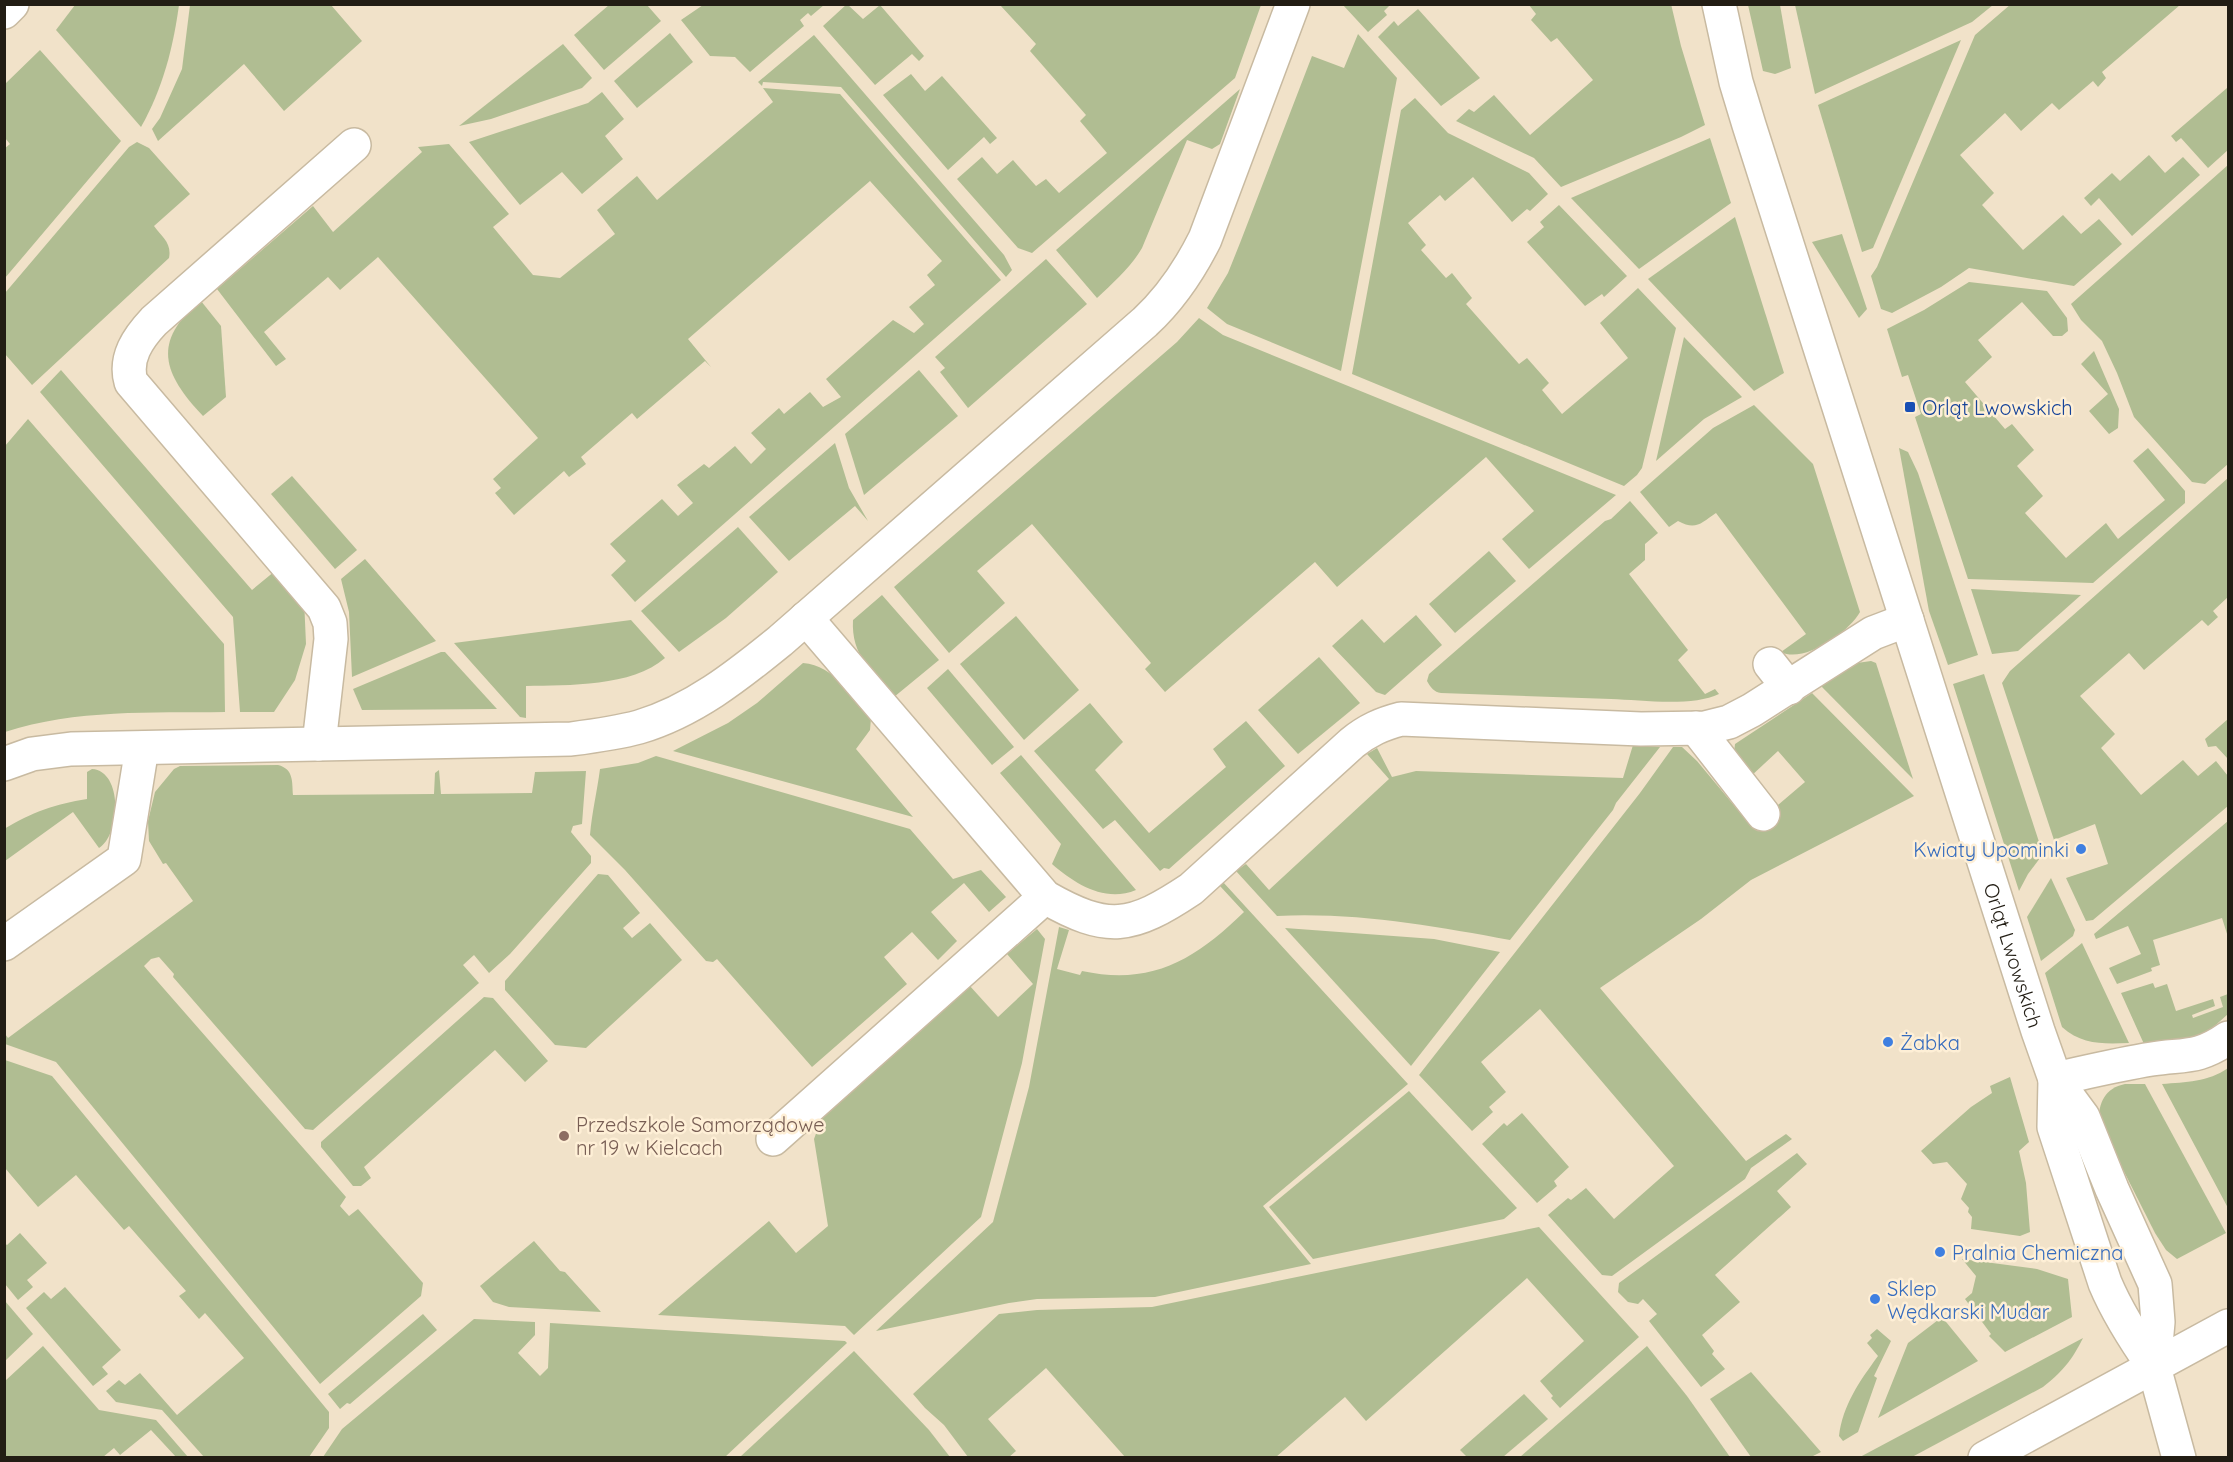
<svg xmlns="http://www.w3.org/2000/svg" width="2233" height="1462" viewBox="0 0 2233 1462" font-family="Quicksand,sans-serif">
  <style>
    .green { fill: #b0bd92 }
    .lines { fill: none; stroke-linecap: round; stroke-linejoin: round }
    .minor-casing { stroke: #c8baa1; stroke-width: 36 }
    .minor { stroke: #fff; stroke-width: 33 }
    .transit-dot { fill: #1a4fb4; stroke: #feefd6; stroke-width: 2 }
    .shop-dot { fill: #3f7fe0; stroke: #feefd6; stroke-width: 2 }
    .education-dot { fill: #8d6e63; stroke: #feefd6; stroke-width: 2 }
    .labels { text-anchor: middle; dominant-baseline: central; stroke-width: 5; stroke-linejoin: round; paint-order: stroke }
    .transit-label { font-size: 20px; fill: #164399; stroke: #feefd6; text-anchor: start }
    .shop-label { font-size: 20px; fill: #366cbe; stroke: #feefd6; text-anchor: start }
    .street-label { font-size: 20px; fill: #221d14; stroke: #feefd6 }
    .education-label { font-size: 20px; fill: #785e54; stroke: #feefd6; text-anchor: start }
  </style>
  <rect width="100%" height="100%" fill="#f1e2c9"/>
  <!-- green -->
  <g class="green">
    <path d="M 847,4 L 863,19 L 880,5 L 924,56 L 919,61 L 912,54 L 875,85 L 823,26 Z"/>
    <path d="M 1671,4 L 1681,46 L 1705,125 L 1681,137 L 1561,187 L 1534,158 L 1456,121 L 1469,109 L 1474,112 L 1494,95 L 1530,135 L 1593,80 L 1557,38 L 1551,42 L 1531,20 L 1536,14 L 1529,5 Z"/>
    <path d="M 2011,4 L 2180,5 L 2102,72 L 2106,78 L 2098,87 L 2093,81 L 2059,110 L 2052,103 L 2021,131 L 2005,113 L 1960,155 L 1994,193 L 1982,205 L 2023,250 L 2063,215 L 2081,234 L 2099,219 L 2122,244 L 2074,286 L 1969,268 L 1941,287 L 1892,313 L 1881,309 L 1871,276 L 1877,267 L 1975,35 Z"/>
    <path d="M 75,5 L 179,5 C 173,48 163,88 141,127 L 56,30 Z"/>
    <path d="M 190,5 L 331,5 L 362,41 L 284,111 L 244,64 L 158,141 L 152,129 L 160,118 L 182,69 Z"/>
    <path d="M 609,5 L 647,5 L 661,21 L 604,70 L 574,35 Z"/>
    <path d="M 703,5 L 703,4 L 824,5 L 811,16 L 808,13 L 800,20 L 804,26 L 750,72 L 735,57 L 710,56 L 681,20 Z"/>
    <path d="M 1000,5 L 1261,5 L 1235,78 L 1032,253 L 1018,248 L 957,179 L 982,157 L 997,174 L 1013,160 L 1036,186 L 1046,179 L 1059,193 L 1107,153 L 1080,121 L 1086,115 L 1030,51 L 1036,44 Z"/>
    <path d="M 1343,5 L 1390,5 L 1384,11 L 1387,15 L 1368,32 Z"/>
    <path d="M 1748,5 L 1780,5 L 1791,68 L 1775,74 L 1763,71 Z"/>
    <path d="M 1795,5 L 1795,4 L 1993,5 L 1972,22 L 1815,94 Z"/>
    <path d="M 1418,9 L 1480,78 L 1441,106 L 1378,37 L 1394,21 L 1398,26 Z"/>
    <path d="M 670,33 L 693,62 L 637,108 L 614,81 Z"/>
    <path d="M 1358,34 L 1397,78 L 1341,371 L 1227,324 L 1207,308 L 1228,273 L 1240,243 L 1312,56 L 1344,68 Z"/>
    <path d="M 814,35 L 1004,255 L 1012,270 L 1006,277 L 841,87 L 763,82 L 762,86 L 758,82 Z"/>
    <path d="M 1961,40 L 1873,248 L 1862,252 L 1818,105 Z"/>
    <path d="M 563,44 L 592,78 L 582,88 L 491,119 L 459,126 Z"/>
    <path d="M 40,50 L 121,141 L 5,278 L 4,149 L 10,144 L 5,138 L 5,84 Z"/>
    <path d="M 911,74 L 925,91 L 942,76 L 997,138 L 990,144 L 984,137 L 948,170 L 883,95 Z"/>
    <path d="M 763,88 L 840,94 L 1001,280 L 635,602 L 611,575 L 626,561 L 610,544 L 662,499 L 678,516 L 693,503 L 677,485 L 704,464 L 709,468 L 735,446 L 751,464 L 766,449 L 751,433 L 779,408 L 784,414 L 810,392 L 823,407 L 841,397 L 826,379 L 893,320 L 914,333 L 924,324 L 909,307 L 935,285 L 927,275 L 942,261 L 870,181 L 688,339 L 711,367 L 705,361 L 637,419 L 632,413 L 581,457 L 586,464 L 569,477 L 564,471 L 514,515 L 495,493 L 501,488 L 493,479 L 538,438 L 378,257 L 340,290 L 328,277 L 264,332 L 286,359 L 276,366 L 217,289 L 313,206 L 333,232 L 422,152 L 418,147 L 449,144 L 509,214 L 493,227 L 533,275 L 560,278 L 615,234 L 597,210 L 637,176 L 657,200 L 773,102 Z"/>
    <path d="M 2227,88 L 2228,90 L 2228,150 L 2208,168 L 2181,138 L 2176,142 L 2171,136 Z"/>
    <path d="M 1240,89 L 1220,144 L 1212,149 L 1187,140 L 1142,248 C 1131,267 1114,282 1097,298 L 1056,250 Z"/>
    <path d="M 602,92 L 624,119 L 605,136 L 623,159 L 582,194 L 562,172 L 520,205 L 469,142 L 588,103 Z"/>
    <path d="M 1415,98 L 1448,133 L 1529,173 L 1548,194 L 1530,211 L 1527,209 L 1512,222 L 1473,177 L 1445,201 L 1440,195 L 1408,223 L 1426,245 L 1421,250 L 1446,278 L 1452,273 L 1472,298 L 1466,304 L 1519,364 L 1527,358 L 1549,383 L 1542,390 L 1562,414 L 1628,358 L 1600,323 L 1638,288 L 1676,328 L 1642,468 L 1637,475 L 1624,486 L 1352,374 L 1401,110 Z"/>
    <path d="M 1710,138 L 1731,203 L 1639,269 L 1571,198 Z"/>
    <path d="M 137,142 L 149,148 L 190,194 L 154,226 C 162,237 172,243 169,258 L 32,385 L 5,354 L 5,293 L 129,147 Z"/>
    <path d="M 2149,155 L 2165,173 L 2183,157 L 2200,175 L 2132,236 L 2099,198 L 2091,206 L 2084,198 L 2112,173 L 2120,181 Z"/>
    <path d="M 2228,165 L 2228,464 L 2205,484 L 2192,482 L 2134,417 L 2117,373 L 2102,341 L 2081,320 L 2071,304 Z"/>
    <path d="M 1559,205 L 1627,276 L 1604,297 L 1602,294 L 1585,306 L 1527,242 L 1544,227 L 1540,222 Z"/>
    <path d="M 1735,217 L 1784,373 L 1754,391 L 1648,279 Z"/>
    <path d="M 1842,234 L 1867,309 L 1859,318 L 1812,242 Z"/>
    <path d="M 1046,259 L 1087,304 L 968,408 L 940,372 L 945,368 L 935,357 Z"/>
    <path d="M 1969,282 L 2047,291 L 2067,318 L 2068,331 L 2062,336 L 2053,336 L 2022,302 L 1978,340 L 1992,357 L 1965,382 L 2005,429 L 2012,424 L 2034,450 L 2017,466 L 2043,496 L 2025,513 L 2066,558 L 2106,523 L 2118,539 L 2165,500 L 2133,461 L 2148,448 L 2185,491 L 2185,503 L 2093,583 L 1968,579 L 1915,417 L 1921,414 L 1908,375 L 1902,377 L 1887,329 L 1924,310 Z"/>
    <path d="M 201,301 L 221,326 L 226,397 L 203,416 C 163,374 151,341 201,301 Z"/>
    <path d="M 1199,318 L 1223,335 L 1616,495 L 1529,569 L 1502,539 L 1534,511 L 1486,457 L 1337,587 L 1315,562 L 1165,692 L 1145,669 L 1151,663 L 1032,524 L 977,571 L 1005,603 L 949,653 L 894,587 L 1177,342 Z"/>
    <path d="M 1684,337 L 1742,397 L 1704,419 L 1656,461 Z"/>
    <path d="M 2094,351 L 2119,409 L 2118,428 L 2109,434 L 2089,411 L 2108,394 L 2081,364 Z"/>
    <path d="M 61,370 L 252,590 L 275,571 L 304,599 L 306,644 L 295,680 L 274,712 L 240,712 L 233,617 L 40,392 Z"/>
    <path d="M 919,370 L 958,416 L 864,495 L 845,434 Z"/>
    <path d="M 1754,405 L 1813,464 L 1860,612 C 1849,632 1804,664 1781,652 L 1806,634 L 1716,513 C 1701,523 1696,531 1678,521 L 1669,527 L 1640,492 L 1713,428 Z"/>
    <path d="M 28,419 L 224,644 L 225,712 C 151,713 76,709 5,732 L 5,446 Z"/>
    <path d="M 835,443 L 849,488 L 868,521 L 855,506 L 789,561 L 749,517 Z"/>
    <path d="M 1899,448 L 1908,452 L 1918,473 L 1978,655 L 1948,665 L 1929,611 Z"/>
    <path d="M 292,476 L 357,550 L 335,569 L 271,494 Z"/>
    <path d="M 2228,478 L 2228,597 L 2213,611 L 2218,617 L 2208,626 L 2202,620 L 2144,670 L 2129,653 L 2080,696 L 2115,734 L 2101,748 L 2141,795 L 2183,760 L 2198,776 L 2216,761 L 2228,776 L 2228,806 L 2093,920 L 2086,921 L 2066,878 L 2108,864 L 2095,824 L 2054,840 L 2002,683 L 2010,671 Z"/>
    <path d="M 1630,501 L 1658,533 L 1645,544 L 1645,560 L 1629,574 L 1688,650 L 1678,660 L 1705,694 L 1715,689 L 1719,694 C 1693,707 1641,700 1611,699 C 1554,697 1498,695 1441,693 C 1434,692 1431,688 1427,681 L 1429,674 L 1605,521 L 1611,519 Z"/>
    <path d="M 738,527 L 778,572 L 726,618 L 679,652 L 641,611 Z"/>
    <path d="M 1489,551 L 1516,581 L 1455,633 L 1429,604 Z"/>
    <path d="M 365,559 L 436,641 L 352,677 L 349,612 L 341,579 Z"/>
    <path d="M 1971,589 L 2081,595 L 2018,651 L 1992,654 Z"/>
    <path d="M 882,595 L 939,660 L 894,697 C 872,671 851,656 853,620 Z"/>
    <path d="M 1416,615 L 1442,645 L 1385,695 L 1376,692 L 1332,646 L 1362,619 L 1384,643 Z"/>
    <path d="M 1016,616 L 1079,690 L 1024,740 L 960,664 Z"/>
    <path d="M 631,620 L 665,658 C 632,687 568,685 526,686 L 526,718 L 520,717 L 454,643 Z"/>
    <path d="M 441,652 L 445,652 L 497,709 L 362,710 L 353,689 Z"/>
    <path d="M 1319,657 L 1360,703 L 1298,754 L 1258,710 Z"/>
    <path d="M 1871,661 L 1876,663 L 1913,779 L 1821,686 L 1857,663 Z"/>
    <path d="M 803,663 C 835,666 852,696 871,718 L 870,730 L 856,749 L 913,817 L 673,751 L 728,723 L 757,703 Z"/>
    <path d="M 948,669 L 1014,747 L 992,765 L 927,688 Z"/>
    <path d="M 1984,674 L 2043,854 L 2028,874 L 2019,891 L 1953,684 Z"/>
    <path d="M 1812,693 L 1914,796 L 1751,880 L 1701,919 L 1600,988 L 1746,1161 L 1786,1134 L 1792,1139 L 1751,1168 L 1745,1179 L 1612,1276 L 1602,1275 L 1548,1215 L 1568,1198 L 1571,1200 L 1586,1188 L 1614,1219 L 1674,1166 L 1540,1009 L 1481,1062 L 1506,1092 L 1489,1107 L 1493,1112 L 1472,1131 L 1419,1075 L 1640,793 L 1673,747 L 1682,747 L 1697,761 L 1752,827 L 1805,782 L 1778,751 L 1750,777 L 1734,753 L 1735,744 Z"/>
    <path d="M 1090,703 L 1123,742 L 1095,770 L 1149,833 L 1226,767 L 1213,749 L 1246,721 L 1285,766 L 1169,869 L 1164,868 L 1160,871 L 1115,820 L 1103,829 L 1034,751 Z"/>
    <path d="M 2228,719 L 2228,759 L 2216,746 L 2208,747 L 2205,739 Z"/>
    <path d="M 1633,745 L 1660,747 L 1616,803 L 1613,810 L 1510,940 C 1434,926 1355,912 1277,916 L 1236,871 L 1246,864 L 1269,890 L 1389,779 L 1367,754 L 1377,748 L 1392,777 L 1416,771 L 1623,778 Z"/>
    <path d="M 1021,755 L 1136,890 C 1105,903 1075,884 1052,864 L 1061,844 L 1000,773 Z"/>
    <path d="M 656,756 L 910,829 L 953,879 L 981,870 L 1006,897 L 989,912 L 964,883 L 931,912 L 957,941 L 938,960 L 912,932 L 884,957 L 907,984 L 812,1067 L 717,959 L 713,962 L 706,961 L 625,870 L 590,835 C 592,812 597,792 600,769 L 638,763 Z"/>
    <path d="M 278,765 C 294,769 292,782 293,795 L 434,794 L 435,773 L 439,770 L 441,794 L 532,793 L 535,772 L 586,771 L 582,824 L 573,826 L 571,832 L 591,856 L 591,863 L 510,954 L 489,973 L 474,955 L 463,965 L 479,983 L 313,1130 L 305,1129 L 173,977 L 174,974 L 159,957 L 151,959 L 144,966 L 346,1197 L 340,1206 L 349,1216 L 358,1209 L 423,1283 L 421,1296 L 320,1384 L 56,1062 L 5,1044 L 5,1034 L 8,1038 L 193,901 L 166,863 L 163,864 L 149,841 L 148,821 L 155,792 L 174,769 L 180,766 Z"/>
    <path d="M 92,769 C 123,771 121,835 99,848 L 73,812 L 5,861 L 4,829 C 33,812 55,804 87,799 L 87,772 Z"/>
    <path d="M 2228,821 L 2228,937 L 2222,918 L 2153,940 L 2160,965 L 2151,968 L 2152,971 L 2117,984 L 2109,968 L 2141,954 L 2128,926 L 2096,939 L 2094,934 Z"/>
    <path d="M 598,874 L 608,875 L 640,913 L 623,928 L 632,938 L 650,923 L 682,960 L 586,1048 L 555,1045 L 505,990 L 505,981 Z"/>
    <path d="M 2051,878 L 2075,930 L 2073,936 L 2041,961 L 2027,917 Z"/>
    <path d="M 1223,882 L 1408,1084 L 1263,1206 L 1311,1264 L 1155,1297 L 1037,1299 L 1009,1303 L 876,1331 L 993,1222 L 1029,1087 L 1059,927 L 1069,930 L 1057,969 L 1080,975 L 1082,971 C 1151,986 1195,960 1244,912 L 1220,886 Z"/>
    <path d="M 1285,928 L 1434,939 L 1500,952 L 1411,1066 Z"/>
    <path d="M 1037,929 L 1045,939 L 1022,1063 L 981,1217 L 854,1335 L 845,1326 L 658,1315 L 769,1221 L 796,1253 L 828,1226 L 814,1139 L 821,1120 L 828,1109 L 969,985 L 998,1017 L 1033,984 L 1007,954 Z"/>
    <path d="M 2082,943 L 2129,1043 C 2104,1044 2082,1045 2062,1027 L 2045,973 Z"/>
    <path d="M 2153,983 L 2155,988 L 2167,984 L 2176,1011 L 2213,999 L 2215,1006 L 2192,1015 L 2193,1018 L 2223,1007 L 2220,997 L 2228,994 L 2228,1014 L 2209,1031 L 2197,1038 L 2144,1044 L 2121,993 Z"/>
    <path d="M 484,997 L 493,998 L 548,1061 L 525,1082 L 495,1050 L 364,1167 L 371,1178 L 361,1186 L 353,1186 L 321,1147 L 321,1142 Z"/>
    <path d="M 5,1060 L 52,1076 L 329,1412 L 329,1428 L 309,1457 L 204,1457 L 162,1410 L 116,1402 L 106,1391 L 119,1380 L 125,1385 L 140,1373 L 177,1415 L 244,1358 L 205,1313 L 199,1319 L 179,1296 L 186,1291 L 129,1226 L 124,1230 L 76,1175 L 38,1207 L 5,1168 Z"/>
    <path d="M 2228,1068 L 2228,1208 L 2162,1084 C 2186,1082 2208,1082 2228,1068 Z"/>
    <path d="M 2010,1077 L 2029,1142 L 2019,1151 L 2026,1183 L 2030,1232 L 2020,1236 L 1971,1229 L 1972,1217 L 1968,1212 L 1969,1208 L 1961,1199 L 1967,1184 L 1947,1162 L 1933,1164 L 1921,1151 L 1971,1107 L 1992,1093 L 1990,1086 Z"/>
    <path d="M 2125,1084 L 2145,1084 L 2226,1233 L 2177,1259 L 2166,1250 L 2155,1233 L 2099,1122 C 2098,1103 2105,1088 2125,1084 Z"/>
    <path d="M 1409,1091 L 1517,1208 L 1504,1219 L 1313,1259 L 1269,1207 Z"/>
    <path d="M 1522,1113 L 1569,1167 L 1554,1181 L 1557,1186 L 1537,1203 L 1482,1144 L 1504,1123 L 1507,1126 Z"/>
    <path d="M 1797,1153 L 1807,1164 L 1777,1191 L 1791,1207 L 1715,1275 L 1740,1302 L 1702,1335 L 1714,1351 L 1712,1354 L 1725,1369 L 1701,1387 L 1649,1321 L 1657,1314 L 1643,1299 L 1638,1304 L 1628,1302 L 1618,1292 L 1619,1283 Z"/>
    <path d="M 1539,1227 L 1639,1337 L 1560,1408 L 1551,1398 L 1553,1396 L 1540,1381 L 1584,1341 L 1527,1278 L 1366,1421 L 1345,1397 L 1276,1457 L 1125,1457 L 1046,1368 L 988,1419 L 1016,1451 L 1009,1457 L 968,1457 L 944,1425 L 925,1408 L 913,1394 L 999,1314 L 1037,1310 L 1152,1307 Z"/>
    <path d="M 20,1233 L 47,1263 L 27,1280 L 33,1287 L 18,1300 L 5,1284 L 4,1243 L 7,1245 Z"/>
    <path d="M 534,1241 L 560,1271 L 565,1272 L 601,1312 L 509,1307 L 493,1302 L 480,1286 Z"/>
    <path d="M 1962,1259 L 2037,1269 L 2068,1279 L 2072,1317 L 2005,1352 L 1989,1336 L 1991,1334 L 1965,1299 L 1972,1293 L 1976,1276 Z"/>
    <path d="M 65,1287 L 121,1350 L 102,1367 L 108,1374 L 93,1386 L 26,1308 L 44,1292 L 51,1299 Z"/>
    <path d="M 5,1301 L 33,1334 L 5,1361 L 4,1361 Z"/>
    <path d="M 423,1314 L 437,1330 L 350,1404 L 347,1403 L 340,1409 L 328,1394 Z"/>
    <path d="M 1942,1317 L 1978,1361 L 1878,1418 L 1908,1343 Z"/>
    <path d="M 474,1319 L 535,1322 L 535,1335 L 518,1353 L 540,1376 L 548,1368 L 550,1323 L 845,1341 L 847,1343 L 725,1457 L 323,1457 L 342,1429 Z"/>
    <path d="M 1877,1329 L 1891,1341 L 1874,1376 L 1877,1378 L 1858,1432 L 1843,1441 L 1839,1436 C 1843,1405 1859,1382 1878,1356 L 1867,1343 L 1872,1338 L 1870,1335 Z"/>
    <path d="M 2083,1338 C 2072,1360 2063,1371 2043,1387 L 1912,1457 L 1860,1457 Z"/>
    <path d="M 43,1346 L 99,1410 L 156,1420 L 188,1457 L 176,1457 L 151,1430 L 120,1455 L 114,1448 L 103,1457 L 5,1457 L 5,1381 Z"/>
    <path d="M 1647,1346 L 1687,1396 L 1730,1457 L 1520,1457 Z"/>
    <path d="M 854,1351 L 929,1430 L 950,1457 L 740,1457 Z"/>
    <path d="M 1751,1372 L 1821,1452 L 1811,1457 L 1751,1457 L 1710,1399 Z"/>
    <path d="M 1524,1394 L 1548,1419 L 1503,1457 L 1467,1457 L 1460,1450 Z"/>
  </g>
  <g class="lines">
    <!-- minor casing -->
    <g class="minor-casing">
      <g id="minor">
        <path id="s1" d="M 1719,4 L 1736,82 L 1749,125 L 2038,1031 L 2055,1079 L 2083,1117 L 2112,1189 L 2155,1284 L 2158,1322 L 2154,1367 L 2179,1458"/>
        <path d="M 4,12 L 12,4"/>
        <path d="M 806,618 L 1045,897 C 1108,933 1131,929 1191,889 L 1352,743 C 1368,730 1382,724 1401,719 L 1641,729 L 1705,728 L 1729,722 L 1752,710 L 1873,633 L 1907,620"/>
        <path d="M 1770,664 L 1789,688"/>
        <path d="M 1696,728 L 1763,814"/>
        <path d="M 319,744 L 331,639 L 330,623 L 324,608 L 131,382 C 124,358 138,338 154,321 L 354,145"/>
        <path d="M 4,764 L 32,754 L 71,749 L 571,739 C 594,736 617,733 639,727 C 693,711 737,676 780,641 L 1145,322 C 1171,298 1189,271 1205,239 L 1293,4"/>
        <path d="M 4,944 L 124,859 L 142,748"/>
        <path d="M 2055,1079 L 2054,1127 L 2105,1283 C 2118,1314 2135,1340 2154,1367"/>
        <path d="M 2055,1079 C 2087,1072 2120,1064 2152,1059 C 2185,1054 2198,1059 2228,1038"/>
        <path d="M 773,1139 L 1045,897"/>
        <path d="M 1985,1458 L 2228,1326"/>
      </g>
    </g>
    <!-- minor -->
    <use href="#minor" class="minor"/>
  </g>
  <!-- markers -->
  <rect class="transit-dot" x="1904" y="401" width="12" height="12" rx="3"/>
  <g class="shop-dot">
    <circle cx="2081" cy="849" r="6"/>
    <circle cx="1888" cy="1042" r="6"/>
    <circle cx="1940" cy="1252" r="6"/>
    <circle cx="1875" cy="1299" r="6"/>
  </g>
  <circle class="education-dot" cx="564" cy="1136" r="6"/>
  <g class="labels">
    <!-- transit labels -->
    <g class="transit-label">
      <text x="1922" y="407">Orląt Lwowskich</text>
    </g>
    <!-- shop labels -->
    <g class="shop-label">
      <text x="2069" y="849" text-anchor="end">Kwiaty Upominki</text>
      <text x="1900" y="1042">Żabka</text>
      <text x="1952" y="1252">Pralnia Chemiczna</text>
      <text x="1887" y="1288">Sklep<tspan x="1887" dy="23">Wędkarski Mudar</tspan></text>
    </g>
    <!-- street labels -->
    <g class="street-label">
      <text stroke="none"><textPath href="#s1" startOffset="996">Orląt Lwowskich</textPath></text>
    </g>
    <!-- education labels -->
    <g class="education-label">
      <text x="576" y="1124">Przedszkole Samorządowe<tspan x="576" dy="23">nr 19 w Kielcach</tspan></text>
    </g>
  </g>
  <!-- border -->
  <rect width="2233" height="1462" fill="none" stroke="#221d14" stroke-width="12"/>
</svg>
